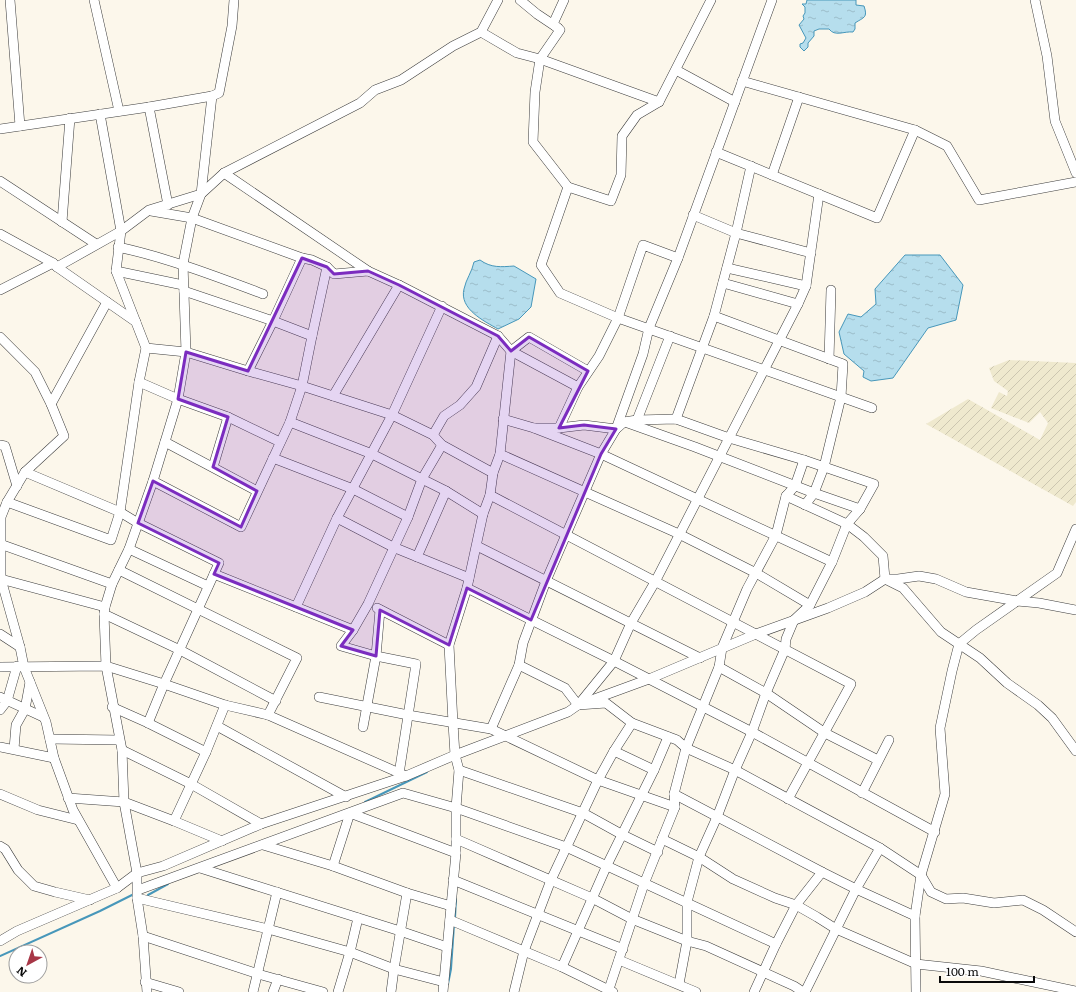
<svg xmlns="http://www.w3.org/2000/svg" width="1076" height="992" viewBox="0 0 1076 992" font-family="Literata,serif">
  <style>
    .farmland { fill: url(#farmland-furrows) }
    .water { fill: url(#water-ripples); stroke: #4797ba }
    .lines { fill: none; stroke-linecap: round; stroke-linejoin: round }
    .stream { stroke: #4797ba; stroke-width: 2 }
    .minor-casing { stroke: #3d3d3d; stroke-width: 10 }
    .minor { stroke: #fff; stroke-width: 9 }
    .marked { fill: #7b2cbf; fill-opacity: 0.2; stroke: #7b2cbf; stroke-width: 3; stroke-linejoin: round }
  </style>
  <defs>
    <pattern id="farmland-furrows" width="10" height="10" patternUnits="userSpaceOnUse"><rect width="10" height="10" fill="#efe9ce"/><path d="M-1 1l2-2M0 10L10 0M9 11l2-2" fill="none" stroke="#ccc6b0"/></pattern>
    <pattern id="water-ripples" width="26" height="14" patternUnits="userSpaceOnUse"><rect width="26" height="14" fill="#b6deed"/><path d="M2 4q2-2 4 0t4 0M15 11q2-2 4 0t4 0" fill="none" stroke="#9bbdca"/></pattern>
  </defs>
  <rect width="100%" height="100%" fill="#fcf7eb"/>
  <!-- farmland -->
  <path class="farmland" d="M 1009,360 L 1076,363 L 1076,502 L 1073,506 L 926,424 L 968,399 L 1040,440 L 1048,423 L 1040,412 L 1029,423 L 991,408 L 999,392 L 1007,396 L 1008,391 L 994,381 L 989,368 Z"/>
  <!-- water -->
  <g class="water">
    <path d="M 807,0 L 856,0 L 856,5 L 864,6 C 868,18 864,17 855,23 L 855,29 L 853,32 C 844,31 835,37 829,29 L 819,29 L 814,31 L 814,36 L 808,43 L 808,47 L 804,51 L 800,47 L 800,44 L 803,43 L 806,38 L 799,25 L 804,19 L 803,16 L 805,13 L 805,7 L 802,4 L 806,4 Z"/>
    <path d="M 905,255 L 940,255 L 963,285 L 956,320 L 928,328 L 893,378 L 871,381 L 863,377 L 864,371 L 844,354 L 839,332 L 848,314 L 861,317 L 876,304 L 875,289 Z"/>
    <path d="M 480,260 C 491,268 501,267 514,266 L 536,279 L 531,307 L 519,319 L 498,329 C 484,321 459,309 464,289 C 466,279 472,272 474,262 Z"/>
  </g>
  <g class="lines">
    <!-- stream -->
    <g class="stream">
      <path d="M 365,802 L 427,772"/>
      <path d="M 148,895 L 168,884"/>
      <path d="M 455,918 L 456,899"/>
      <path d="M 0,956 L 100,911 L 134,894"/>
      <path d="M 448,984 L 451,969 L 454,925"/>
    </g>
    <!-- minor casing -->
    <g class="minor-casing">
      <g id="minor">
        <path d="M 10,0 L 20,126"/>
        <path d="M 94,0 L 119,111"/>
        <path d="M 520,0 L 537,14 L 558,28"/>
        <path d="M 564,0 L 553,24 L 560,30 L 540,59 L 535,92 L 533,142 L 568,187 L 541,265 L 560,293 L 618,318 L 872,408"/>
        <path d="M 1035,0 L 1047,56 L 1055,121 L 1076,173"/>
        <path d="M 481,32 L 517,53 L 540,59 L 659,102"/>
        <path d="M 676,70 L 735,102"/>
        <path d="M 742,81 L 915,130 L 947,146 L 979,200 L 1076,182"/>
        <path d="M 149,107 L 168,205"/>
        <path d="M 0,129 L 149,107 L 212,96"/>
        <path d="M 716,152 L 877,218 L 915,130"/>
        <path d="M 224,173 L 368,271"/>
        <path d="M 772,175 L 799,97"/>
        <path d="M 0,181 L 96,244"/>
        <path d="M 568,187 L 611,201 L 621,175 L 622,136 L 637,115 L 659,102 L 711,0"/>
        <path d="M 151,211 L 192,218 L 302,258 L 312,260 L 327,267"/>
        <path d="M 693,215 L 736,233 L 811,253"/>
        <path d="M 62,222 L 70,118"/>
        <path d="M 0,234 L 53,263"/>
        <path d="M 118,247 C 168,258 215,276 263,294"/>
        <path d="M 57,267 L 136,322"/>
        <path d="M 727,268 L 806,286"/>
        <path d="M 116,271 L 183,285"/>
        <path d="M 723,283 L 798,304"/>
        <path d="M 0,290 L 53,263 L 57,267 L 121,231 L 149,210 L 201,194 L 224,173 L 360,103 L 375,90 L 401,80 L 453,46 L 481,32 L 498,0"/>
        <path d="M 184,291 L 273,321 L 312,336"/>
        <path d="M 714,316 L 843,364 L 841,397 L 824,467 L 814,493 L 805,505"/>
        <path d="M 0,337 L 35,372 L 51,404 L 64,436 L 25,472 L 7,502 L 1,517 L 1,579 L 20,647 L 24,667 L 46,722 L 54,758 L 73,810 L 117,888"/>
        <path d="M 146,348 L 186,352 L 248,371 L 302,386 L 392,415 L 433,435 L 442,445 L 493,473"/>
        <path d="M 829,359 L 831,290"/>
        <path d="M 248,371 L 273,321 L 302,258"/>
        <path d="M 139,382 L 178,399 L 228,417 L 280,442"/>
        <path d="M 333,396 L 399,285"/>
        <path d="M 51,404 L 107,302"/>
        <path d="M 503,419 L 534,428 L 601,454 L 832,562"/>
        <path d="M 676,419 L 714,316 L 736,233 L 751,166"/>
        <path d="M 637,420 L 670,336"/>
        <path d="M 290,422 L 372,454 L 446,491 L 483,514"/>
        <path d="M 625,422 L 695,447 L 814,493 L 860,509"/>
        <path d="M 534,428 L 559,428 L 584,425 L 616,429 L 624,422 L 637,420 L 676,419 L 729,438 L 804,460 L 874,484 L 860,509 L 847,524 L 832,562 L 810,605 L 794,620 L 786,639 L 785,649 L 766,693 L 752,732 L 735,770 L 717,817 L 699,857 L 687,902 L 687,941 L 679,984"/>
        <path d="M 559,428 L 578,387 L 599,356 L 618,318 L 643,245 L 678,258"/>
        <path d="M 433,435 L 444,416 L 460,405 L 476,387 L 498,336"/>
        <path d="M 165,442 L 257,491"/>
        <path d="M 0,445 L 5,446 L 17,486"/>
        <path d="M 500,454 L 679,534 L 756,573 L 810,605"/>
        <path d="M 273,458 L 353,489 L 408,517"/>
        <path d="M 213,467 L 228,417"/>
        <path d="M 25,472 L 120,512 L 138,523 L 219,563 L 164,684 L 148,723"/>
        <path d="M 153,481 L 241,527 L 290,422 L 302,386 L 312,336 L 327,267 L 334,274 L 368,271 L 399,285 L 498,336 L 511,351 L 578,387"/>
        <path d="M 490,495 L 851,684 L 788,799"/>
        <path d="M 786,496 L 847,524 L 864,537 L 883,556 L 885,579 L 903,588 L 941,632 L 980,658 L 1007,683 L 1038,705 L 1052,718 L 1076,751"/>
        <path d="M 7,502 L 111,540 L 120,512 L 139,382 L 146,348 L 116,271 L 121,231 L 100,114"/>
        <path d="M 337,518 L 393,547 L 469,578"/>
        <path d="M 0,544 L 112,584"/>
        <path d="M 477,546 L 700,658"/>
        <path d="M 129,549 L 208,586"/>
        <path d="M 417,557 L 446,491"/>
        <path d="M 119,570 L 297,658 L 268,715"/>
        <path d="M 214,574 L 353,630"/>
        <path d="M 1,579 L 105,607"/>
        <path d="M 467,588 L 614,661 L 752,732 L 935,832"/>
        <path d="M 296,607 L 337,518 L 392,415 L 442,306"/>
        <path d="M 377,608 L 449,645"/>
        <path d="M 104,614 L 180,650 L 276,701"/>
        <path d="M 0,634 L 20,647"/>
        <path d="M 519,665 L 565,688 L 578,705 L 606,703 L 632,723 L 677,740 L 686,748 L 735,770 L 880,848 L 921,875 L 931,892 L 946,899 L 963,898 L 994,903 L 1023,900 L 1043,910 L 1076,932"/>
        <path d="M 0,667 L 106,666 L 164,684 L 225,705 L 268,715 L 406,776"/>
        <path d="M 719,667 L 766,693 L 825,733 L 878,760"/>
        <path d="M 0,697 L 43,717"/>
        <path d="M 319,697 L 408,715 L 491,729 L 598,780 L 675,807"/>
        <path d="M 579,704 L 614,661 L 631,623 L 655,582 L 798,304 L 806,286 L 819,194"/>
        <path d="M 112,707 L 148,723 L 206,752"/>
        <path d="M 0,710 L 7,701 L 17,666"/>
        <path d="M 217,726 L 346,797"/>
        <path d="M 363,727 L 376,656 L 380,610"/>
        <path d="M 491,729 L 519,665 L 523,643 L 546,581 L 601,454 L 616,429 L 643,354 L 649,328 L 678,258 L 772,0"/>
        <path d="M 50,739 L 119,740"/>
        <path d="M 0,747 L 54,758"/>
        <path d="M 14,749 L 16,725 L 25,709 L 30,682"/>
        <path d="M 122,750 L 191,784 L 261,824"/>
        <path d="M 614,751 L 654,770"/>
        <path d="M 459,770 L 583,813 L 621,834 L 658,852"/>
        <path d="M 399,774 L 416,664 L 376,656 L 341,646 L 353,630 L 368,604 L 408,517 L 422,479 L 442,445"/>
        <path d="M 862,793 L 889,740"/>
        <path d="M 0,794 L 38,810 L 78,820"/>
        <path d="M 674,794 L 822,872"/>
        <path d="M 68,798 L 124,802 L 174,821 L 222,841"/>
        <path d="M 174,821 L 206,752 L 225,705"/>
        <path d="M 456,839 L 592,898 L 632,919 L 687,941 L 706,946 L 794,986 L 803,992"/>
        <path d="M 662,839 L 699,857 L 733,879 L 775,898 L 796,905 L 817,917 L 836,929 L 916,964 L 981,971 L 1076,991"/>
        <path d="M 263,845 L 333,866 L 407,893 L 451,906"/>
        <path d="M 0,846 L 5,849 L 18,870 L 34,886 L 55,892 L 90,900"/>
        <path d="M 333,866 L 350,813 L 456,853"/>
        <path d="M 200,868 L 400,931 L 447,947"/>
        <path d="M 453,880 L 623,949"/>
        <path d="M 138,890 L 403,793 L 456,808 L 566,847 L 776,944"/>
        <path d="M 137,898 L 268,929 L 350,952 L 394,969 L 444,982"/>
        <path d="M 450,920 L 562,967 L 613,992"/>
        <path d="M 143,936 L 258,974 L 323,992"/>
        <path d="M 0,941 L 17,931 L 117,888 L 137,873 L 163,866 L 261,824 L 406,776 L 455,755 L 568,712 L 578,705 L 649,679 L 756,634 L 828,608 L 865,592 L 885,579 L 898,579 L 919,576 L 936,579 L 966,592 L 1017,601 L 1039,603 L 1076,610"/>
        <path d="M 619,960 L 696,992"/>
        <path d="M 562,967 L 607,865 L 654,770 L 668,737"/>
        <path d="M 145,982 L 179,992"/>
        <path d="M 147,992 L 143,936 L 137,898 L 137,873 L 124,802 L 122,750 L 106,666 L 104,614 L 105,607 L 112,584 L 129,549 L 153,481 L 178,399 L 186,352 L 183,264 L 192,218 L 201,194 L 212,96 L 219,93 L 232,26 L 234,0"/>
        <path d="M 253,992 L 277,892"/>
        <path d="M 273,992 L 278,979"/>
        <path d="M 338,992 L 350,952 L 358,918"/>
        <path d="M 391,992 L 394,969 L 407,893"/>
        <path d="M 443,992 L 456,853 L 456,808 L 459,770 L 455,755 L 453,723 L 449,645 L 467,588 L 483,514 L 490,495 L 493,473 L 500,454 L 511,351 L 529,337 L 588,371"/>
        <path d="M 514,992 L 524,951 L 551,880 L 598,780 L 614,751 L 632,723"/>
        <path d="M 608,992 L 644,884 L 675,807 L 674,794 L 686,748 L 719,667 L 722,648 L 747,589 L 776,535 L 786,496 L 795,486 L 804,460"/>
        <path d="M 754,992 L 776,944 L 796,905 L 822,872 L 856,889 L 915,916"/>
        <path d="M 805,992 L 856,889 L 880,848"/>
        <path d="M 916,992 L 915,916 L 921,875 L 945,794 L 940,728 L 952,671 L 959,644 L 976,630 L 1057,573 L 1076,529"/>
      </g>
    </g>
    <!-- minor -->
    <use href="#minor" class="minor"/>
  </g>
  <!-- marked area -->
  <path class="marked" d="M 302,258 L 327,267 L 334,274 L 368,271 L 399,285 L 498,336 L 511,351 L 529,337 L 588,371 L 559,428 L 584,425 L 616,429 L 601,454 L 531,620 L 467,588 L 449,645 L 380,610 L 376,656 L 341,646 L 353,630 L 214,574 L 219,563 L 138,523 L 153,481 L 241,527 L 257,491 L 213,467 L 228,417 L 178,399 L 186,352 L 248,371 Z"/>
  <!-- north arrow -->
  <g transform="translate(28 964) rotate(220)"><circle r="19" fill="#ffffff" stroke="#9d9d9d"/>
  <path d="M0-3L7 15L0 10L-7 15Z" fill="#a73646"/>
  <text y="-6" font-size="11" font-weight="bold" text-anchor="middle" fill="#0a0a0a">N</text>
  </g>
  <!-- scale -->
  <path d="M940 976v6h94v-6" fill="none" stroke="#0a0a0a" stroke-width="2"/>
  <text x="946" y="976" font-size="12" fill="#0a0a0a" stroke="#ffffff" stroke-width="3" paint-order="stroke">100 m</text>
</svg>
